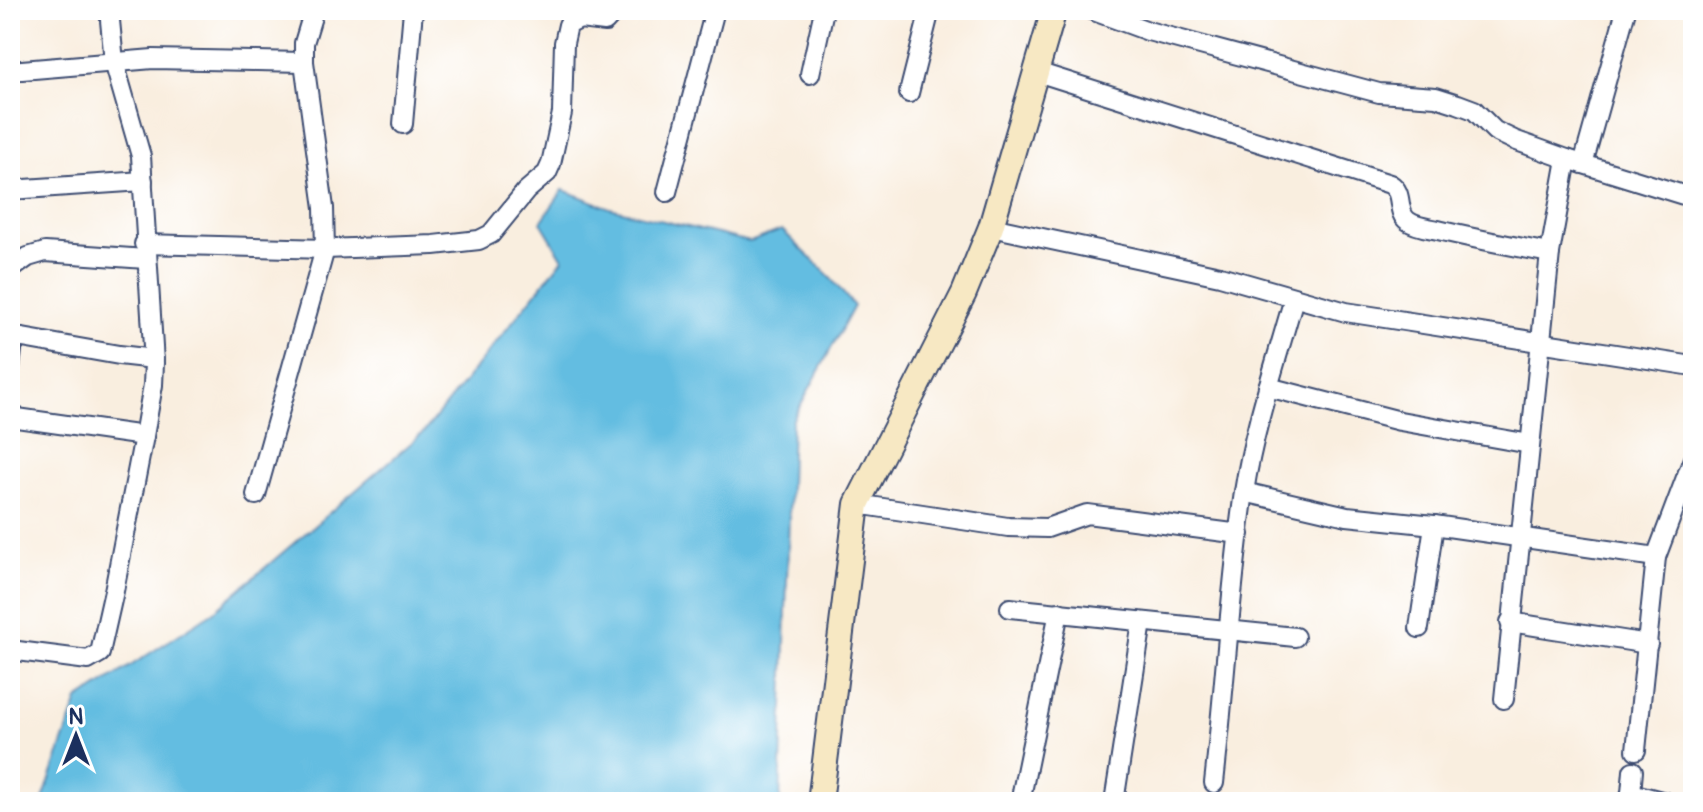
<svg xmlns="http://www.w3.org/2000/svg" width="1703" height="812" viewBox="0 0 1703 812" font-family="Pangolin,sans-serif">
  <style>
    .water { fill: #63bde1; stroke: #3f76a0; stroke-width: 2 }
    .lines { fill: none; stroke-linecap: round; stroke-linejoin: round }
    .street-casing { stroke: #3c4c71; stroke-width: 22 }
    .secondary-casing { stroke: #3c4c71; stroke-width: 28 }
    .street { stroke: #fff; stroke-width: 18 }
    .secondary { stroke: #f7e8c3; stroke-width: 24 }
  </style>
  <rect width="100%" height="100%" fill="#fff"/>
  <filter id="ink" filterUnits="userSpaceOnUse"><feTurbulence type="fractalNoise" baseFrequency=".0125" numOctaves="2"/><feDisplacementMap in="SourceGraphic" scale="16" xChannelSelector="R" yChannelSelector="G"/><feConvolveMatrix kernelMatrix="1 2 1 2 8 2 1 2 1" color-interpolation-filters="sRGB"/></filter>
  <filter id="wash" filterUnits="userSpaceOnUse"><feTurbulence type="fractalNoise" baseFrequency=".006" numOctaves="4" result="noise"/><feDisplacementMap in="SourceGraphic" scale="32" xChannelSelector="R" yChannelSelector="G"/><feGaussianBlur stdDeviation="1.8" result="paint"/><feColorMatrix in="noise" values="0 0 0 0 0 0 0 0 0 0 0 0 0 0 0 0 0 1.4 0 .05"/><feComposite in="paint" operator="in"/></filter>
  <g filter="url(#wash)">
    <rect width="100%" height="100%" fill="#f9eedf"/>
    <!-- water -->
    <path class="water" d="M 563,190 L 610,208 L 750,242 L 782,230 L 828,275 L 854,306 L 792,421 L 780,802 L 42,802 L 78,700 L 212,613 L 424,432 L 563,259 L 541,222 Z"/>
  </g>
  <g filter="url(#ink)">
    <g class="lines">
      <!-- street casing -->
      <g class="street-casing">
        <g id="street">
          <path d="M 1091,10 L 1148,31 L 1379,93 L 1436,97 L 1458,104 L 1474,110 L 1495,131 L 1514,140 L 1567,159 L 1693,198"/>
          <path d="M 10,71 L 153,59 L 304,62"/>
          <path d="M 1037,72 L 1390,184 C 1405,193 1395,212 1408,221 C 1416,227 1429,228 1438,230 C 1475,239 1512,246 1550,253"/>
          <path d="M 810,74 L 824,10"/>
          <path d="M 909,93 L 930,10"/>
          <path d="M 403,124 L 413,10"/>
          <path d="M 1583,164 L 1626,10"/>
          <path d="M 10,190 L 143,181"/>
          <path d="M 667,192 L 715,10"/>
          <path d="M 991,227 L 1220,276 L 1346,312 L 1693,366"/>
          <path d="M 144,244 L 325,249 L 434,245 L 479,240 L 491,234 L 526,191 L 547,173 L 551,164 L 562,113 L 564,43 L 568,25 L 580,19 L 605,22 L 616,10"/>
          <path d="M 10,270 L 28,257 L 45,252 L 146,259"/>
          <path d="M 10,368 L 13,341 L 17,337 L 119,355 L 154,359"/>
          <path d="M 1268,387 L 1400,421 L 1530,444"/>
          <path d="M 10,417 L 144,436"/>
          <path d="M 1244,492 L 1347,516 L 1434,525 L 1656,557 L 1693,459"/>
          <path d="M 256,495 L 325,249 L 324,208 L 304,62 L 304,43 L 314,10"/>
          <path d="M 857,504 L 1008,527 L 1047,528 L 1087,514 L 1240,534"/>
          <path d="M 1010,608 L 1295,637"/>
          <path d="M 1510,622 L 1648,644"/>
          <path d="M 1419,628 L 1434,525"/>
          <path d="M 10,650 L 88,660 L 100,653 L 114,591 L 144,436 L 153,385 L 154,363 L 141,156 L 114,62 L 109,10"/>
          <path d="M 1504,699 L 1550,253 L 1567,159"/>
          <path d="M 1636,750 L 1656,557"/>
          <path d="M 1214,783 C 1225,686 1230,589 1244,492 C 1254,427 1276,362 1294,298"/>
          <path d="M 1022,792 L 1059,612"/>
          <path d="M 1631,793 L 1633,771"/>
          <path d="M 1114,802 L 1142,622"/>
          <path d="M 1628,802 L 1631,793 L 1665,802"/>
        </g>
      </g>
      <!-- secondary casing -->
      <g class="secondary-casing">
        <path id="secondary" d="M 820,802 L 857,504 L 964,293 L 991,227 L 1054,10"/>
      </g>
      <!-- street -->
      <use href="#street" class="street"/>
      <!-- secondary -->
      <use href="#secondary" class="secondary"/>
    </g>
  </g>
  <!-- margin -->
  <rect width="1703" height="812" fill="none" stroke="#fff" stroke-width="40"/>
  <!-- north arrow -->
  <g transform="translate(76 736)" stroke="#ffffff" stroke-width="6" paint-order="stroke">
  <path d="M0-6L14 30L0 20L-14 30Z" fill="#1b2f5e"/>
  <text y="-12" font-size="22" font-weight="bold" text-anchor="middle" fill="#1b2f5e">N</text>
  </g>
</svg>
